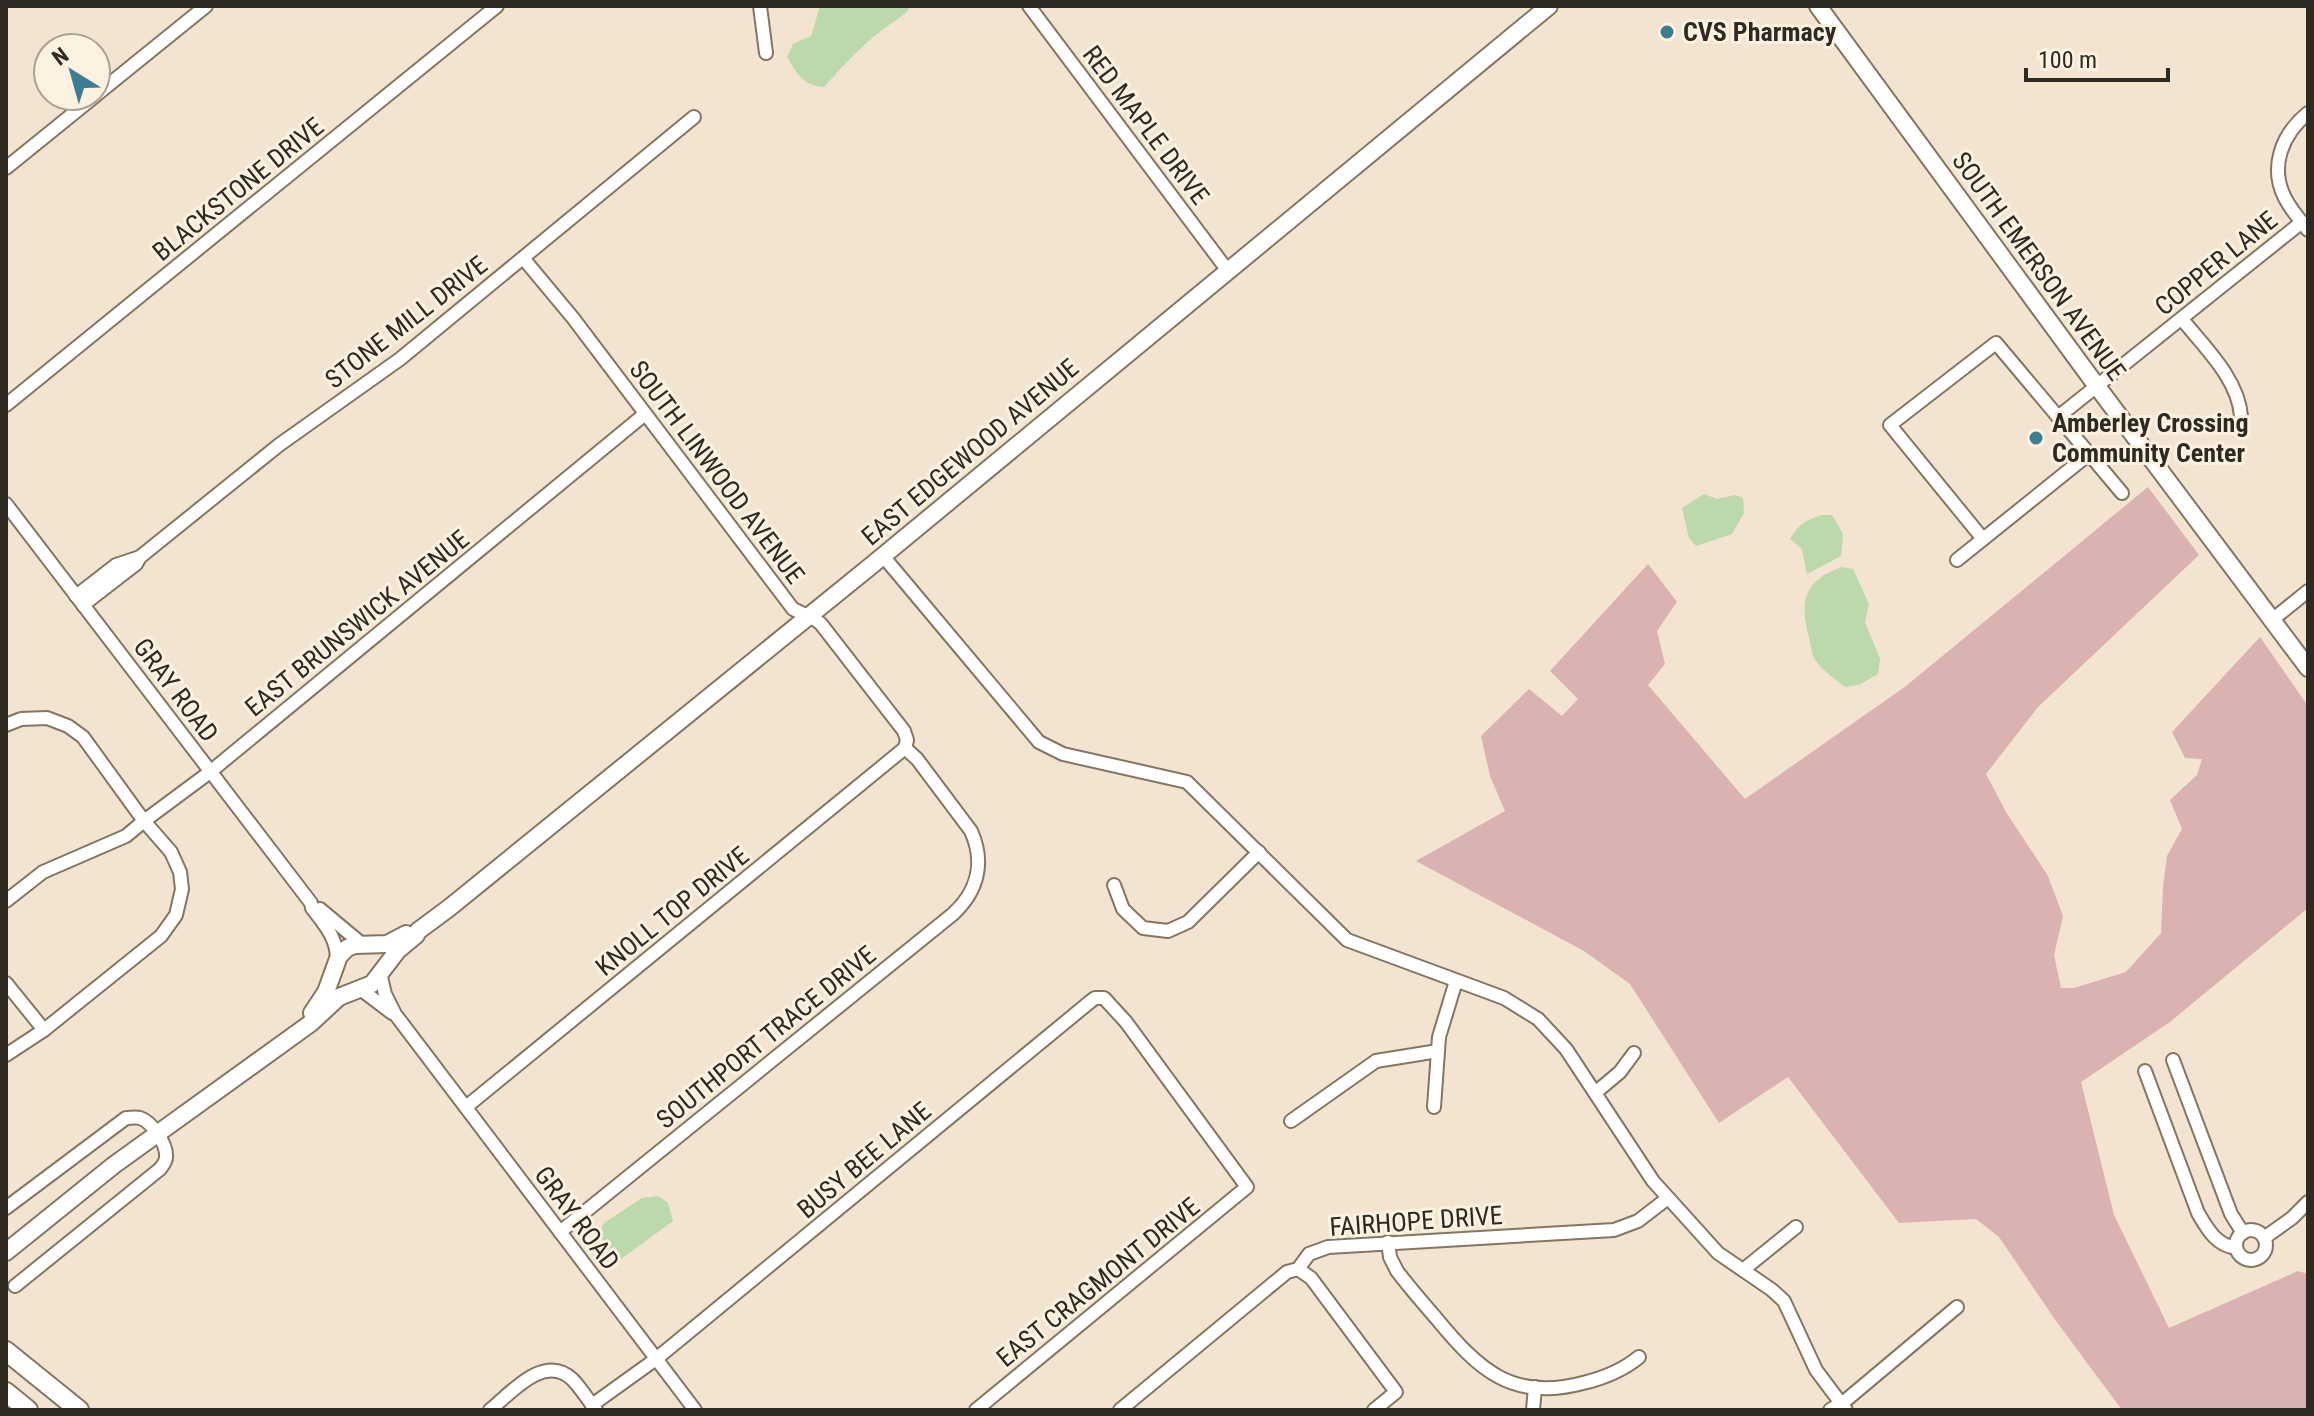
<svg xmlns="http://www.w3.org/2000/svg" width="2314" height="1416" viewBox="0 0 2314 1416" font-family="'Roboto Condensed',sans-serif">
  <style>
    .green { fill: #dab2b2 }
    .water { fill: #bbd9aa }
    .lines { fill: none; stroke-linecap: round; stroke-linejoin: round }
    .minor-casing { stroke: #837663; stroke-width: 16 }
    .major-casing { stroke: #837663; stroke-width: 20 }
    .highway-casing { stroke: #837663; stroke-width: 22 }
    .minor { stroke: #fff; stroke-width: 12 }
    .major { stroke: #fff; stroke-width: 16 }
    .highway { stroke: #fff; stroke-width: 18 }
    .poi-dot { fill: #3d7c91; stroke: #fdf1e1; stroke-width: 3 }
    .labels { text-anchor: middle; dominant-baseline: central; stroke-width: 6; stroke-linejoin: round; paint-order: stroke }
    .poi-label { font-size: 26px; font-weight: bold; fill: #2e2921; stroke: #fdf1e1; text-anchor: start }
    .street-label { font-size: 26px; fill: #2e2921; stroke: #fdf1e1 }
  </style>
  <rect width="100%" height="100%" fill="#f2e4d0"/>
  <!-- green -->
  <path class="green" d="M 2148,487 L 2199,555 L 2038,707 L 1986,774 L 2006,812 L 2048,876 L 2063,916 L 2054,955 L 2061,988 L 2074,988 L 2126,972 L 2161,933 L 2163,887 L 2167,856 L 2182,829 L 2170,800 L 2197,775 L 2202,759 L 2185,758 L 2172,732 L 2260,637 L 2308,706 L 2308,908 L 2170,1022 L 2081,1082 L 2114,1215 L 2169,1328 L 2298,1271 L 2308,1274 L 2308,1410 L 2122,1410 L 2056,1321 L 1999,1237 L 1976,1219 L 1899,1223 L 1788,1077 L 1719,1123 L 1630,984 L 1584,951 L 1416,861 L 1505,811 L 1490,776 L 1481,736 L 1529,689 L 1562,716 L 1578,699 L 1550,671 L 1648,564 L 1677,602 L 1657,631 L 1665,664 L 1648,685 L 1745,799 L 1906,686 Z"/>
  <!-- water -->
  <g class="water">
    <path d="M 820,6 L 911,6 C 904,17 892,22 881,31 C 860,47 842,67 824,87 C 802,85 798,75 787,57 L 793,44 L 811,36 Z"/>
    <path d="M 1704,494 L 1717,499 L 1735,495 L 1743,498 L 1744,513 L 1732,534 L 1696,546 L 1689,538 L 1682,508 Z"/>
    <path d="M 1821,515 L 1832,515 L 1843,534 L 1841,556 L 1807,574 L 1802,549 L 1790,539 C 1798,525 1806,520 1821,515 Z"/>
    <path d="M 1842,567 L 1853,569 L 1869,604 L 1865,622 L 1880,659 L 1878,674 L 1859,685 L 1845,687 C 1835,679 1824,672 1816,661 C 1811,655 1811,645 1809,637 C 1799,600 1805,580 1842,567 Z"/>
    <path d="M 658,1196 L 668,1203 L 673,1221 L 617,1262 L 603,1241 L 599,1232 L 604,1223 L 642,1198 Z"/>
  </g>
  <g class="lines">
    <!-- minor casing -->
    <g class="minor-casing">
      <g id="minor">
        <path d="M 760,6 L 766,53"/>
        <path d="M 1029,6 L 1228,271"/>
        <path d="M 96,95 L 206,6"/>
        <path d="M 2308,113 C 2282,134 2269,167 2285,198 C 2291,210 2300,220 2308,230"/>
        <path d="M 6,168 L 95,96"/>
        <path d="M 523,258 L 573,318 L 793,609 L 816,620 L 821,624 L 904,731 L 907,740 L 905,748 L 917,759 L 971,831 C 985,862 978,891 953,914 L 560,1232"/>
        <path d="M 2182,319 C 2204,347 2238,378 2241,416"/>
        <path d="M 6,405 L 497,6"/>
        <path d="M 2058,417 L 2302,222"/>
        <path d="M 6,504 L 311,903 L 312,908 C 325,925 338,939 337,962"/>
        <path d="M 1983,539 L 1890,425 L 1996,343 L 2122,493"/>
        <path d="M 883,556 L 1039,742 L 1063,754 L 1187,782 L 1347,940 L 1504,998 L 1538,1019 L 1566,1049 L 1653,1181 L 1718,1253 L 1772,1290 L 1784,1301 L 1816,1370 L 1846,1410"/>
        <path d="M 140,557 L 279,445 L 400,359 L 694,117"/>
        <path d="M 1957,560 L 2089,454"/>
        <path d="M 76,596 L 116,565 L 140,557 L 136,564 L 83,605"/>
        <path d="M 2272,620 L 2308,591"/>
        <path d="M 6,725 L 21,719 L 47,718 L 68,726 L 83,737 L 144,821 L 171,852 L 180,872 L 182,889 L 176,915 L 161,936 L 44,1030 L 6,1055"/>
        <path d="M 1114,885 L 1123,909 L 1143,928 L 1168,931 L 1188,922 L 1259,852"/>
        <path d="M 6,901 L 43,872 L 126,836 L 144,821 L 210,772 L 645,414"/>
        <path d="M 320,909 L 363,945"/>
        <path d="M 380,973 L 385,994 L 395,1014 L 695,1410"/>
        <path d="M 6,983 L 44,1030"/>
        <path d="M 359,988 L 392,1013"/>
        <path d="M 2173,1060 L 2231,1214 L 2243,1233"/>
        <path d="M 2145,1071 L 2198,1213 C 2208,1230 2216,1245 2236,1248"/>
        <path d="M 1595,1093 L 1620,1072 L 1634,1053"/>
        <path d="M 466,1107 L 905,748"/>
        <path d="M 1434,1107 L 1439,1037 L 1456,981"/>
        <path d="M 1291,1121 L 1376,1061 L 1438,1051"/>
        <path d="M 6,1208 L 126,1118 C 131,1118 135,1117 140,1118 C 152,1122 167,1144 166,1157 C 166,1162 163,1165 160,1169 L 15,1286"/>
        <circle cx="2251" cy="1245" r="15"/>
        <path d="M 2264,1238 L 2292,1218 L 2308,1202"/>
        <path d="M 1388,1242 L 1390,1257 L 1397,1271 C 1409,1287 1423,1303 1436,1318 C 1478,1369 1512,1402 1583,1383 C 1604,1378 1622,1371 1639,1357"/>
        <path d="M 1298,1269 L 1311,1278 L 1396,1392 L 1374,1410"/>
        <path d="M 1743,1270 L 1796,1227"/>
        <path d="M 592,1405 L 656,1359 L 1091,1001 L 1095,998 L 1104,998 L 1126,1022 L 1247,1187 L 976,1410"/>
        <path d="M 490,1410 C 511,1393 544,1353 572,1379 C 581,1388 588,1400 596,1410"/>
        <path d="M 1120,1410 L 1287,1272 L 1298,1269 L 1309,1254 L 1328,1247 L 1614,1230 L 1638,1221 L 1668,1198"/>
        <path d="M 1533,1410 L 1535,1387"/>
        <path d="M 1830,1410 L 1845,1401 L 1957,1307"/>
      </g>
    </g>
    <!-- major casing -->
    <g class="major-casing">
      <g id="major">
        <path d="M 1818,6 L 2096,385 L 2308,668"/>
        <path d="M 312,1013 L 326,992 L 339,956 L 347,948 L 355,945 L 387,944 L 406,934"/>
        <path d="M 6,1252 L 114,1165 L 311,1023 L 339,997 L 372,984 L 398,950 L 416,935 L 418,931 L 449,908 L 872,565 L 1549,6"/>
      </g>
    </g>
    <!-- highway casing -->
    <g class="highway-casing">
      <g id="highway">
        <path d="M 6,1351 L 79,1410"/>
        <path d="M 6,1392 L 28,1410"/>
      </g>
    </g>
    <!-- minor -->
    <use href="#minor" class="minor"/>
    <!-- major -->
    <use href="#major" class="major"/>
    <!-- highway -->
    <use href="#highway" class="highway"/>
  </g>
  <!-- markers -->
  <g class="poi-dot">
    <circle cx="1667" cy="32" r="8"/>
    <circle cx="2036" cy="438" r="8"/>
  </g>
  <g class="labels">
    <!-- poi labels -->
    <g class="poi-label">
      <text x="1683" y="32">CVS Pharmacy</text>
      <text x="2052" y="423">Amberley Crossing<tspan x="2052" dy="30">Community Center</tspan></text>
    </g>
    <!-- street labels -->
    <g class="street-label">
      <text transform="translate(1146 125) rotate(53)">RED MAPLE DRIVE</text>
      <text transform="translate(238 189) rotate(-39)">BLACKSTONE DRIVE</text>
      <text transform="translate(2216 263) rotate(-39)">COPPER LANE</text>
      <text transform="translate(2039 266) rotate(54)">SOUTH EMERSON AVENUE</text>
      <text transform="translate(406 322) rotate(-38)">STONE MILL DRIVE</text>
      <text transform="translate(970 452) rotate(-40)">EAST EDGEWOOD AVENUE</text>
      <text transform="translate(717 472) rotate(53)">SOUTH LINWOOD AVENUE</text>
      <text transform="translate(357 623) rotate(-39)">EAST BRUNSWICK AVENUE</text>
      <text transform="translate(176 690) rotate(53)">GRAY ROAD</text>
      <text transform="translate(672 911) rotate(-39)">KNOLL TOP DRIVE</text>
      <text transform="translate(766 1037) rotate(-39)">SOUTHPORT TRACE DRIVE</text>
      <text transform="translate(864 1160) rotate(-40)">BUSY BEE LANE</text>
      <text transform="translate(577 1218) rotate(53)">GRAY ROAD</text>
      <text transform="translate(1416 1221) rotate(-4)">FAIRHOPE DRIVE</text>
      <text transform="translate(1098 1282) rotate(-39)">EAST CRAGMONT DRIVE</text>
    </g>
  </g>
  <!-- border -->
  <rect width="2314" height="1416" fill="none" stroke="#2e2921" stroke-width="16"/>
  <!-- north arrow -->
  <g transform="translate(72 72) rotate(323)"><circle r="38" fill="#fdf1e1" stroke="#aaa194" stroke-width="2"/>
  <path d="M0-6L14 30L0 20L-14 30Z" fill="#3d7c91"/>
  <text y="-12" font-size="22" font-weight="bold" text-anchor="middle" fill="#2e2921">N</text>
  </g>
  <!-- scale -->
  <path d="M2026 68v12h142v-12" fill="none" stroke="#2e2921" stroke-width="4"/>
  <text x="2038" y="68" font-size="24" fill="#2e2921" stroke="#fdf1e1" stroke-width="6" paint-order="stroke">100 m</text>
</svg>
